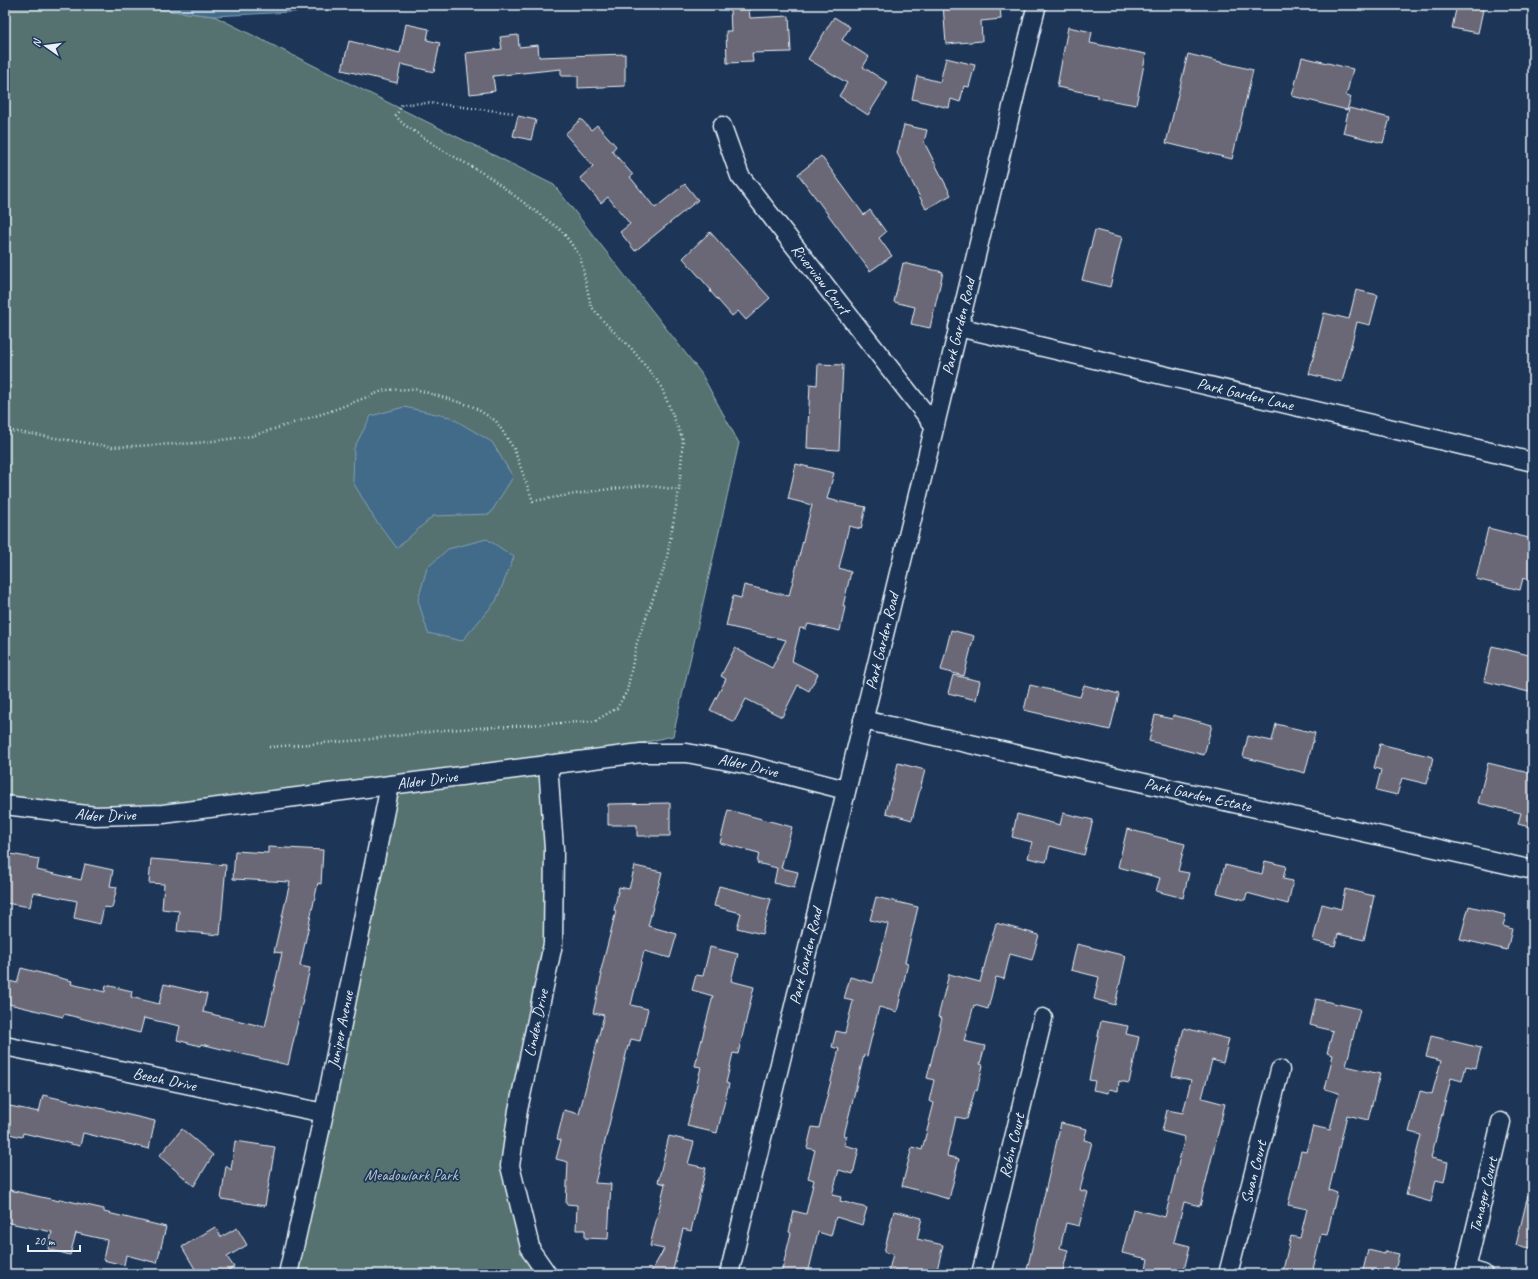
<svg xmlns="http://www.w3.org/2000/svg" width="1538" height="1279" viewBox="0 0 1538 1279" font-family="Caveat,sans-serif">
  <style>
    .green { fill: #547271; stroke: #9eb2b4 }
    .water { fill: #426a89; stroke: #84a0b5 }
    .building { fill: #6b6876; stroke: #e8f1f8 }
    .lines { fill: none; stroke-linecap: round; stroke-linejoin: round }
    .minor-casing { stroke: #e8f1f8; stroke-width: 21 }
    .path { stroke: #e8f1f8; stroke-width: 2.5; stroke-dasharray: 1 3; stroke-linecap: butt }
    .minor { stroke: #1d3557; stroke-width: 18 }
    .labels { text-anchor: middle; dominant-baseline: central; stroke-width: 3.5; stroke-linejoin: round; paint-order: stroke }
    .street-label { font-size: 16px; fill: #e8f1f8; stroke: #1d3557 }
    .park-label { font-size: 16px; fill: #b4c5c9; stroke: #1d3557 }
  </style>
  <rect width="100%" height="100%" fill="#1d3557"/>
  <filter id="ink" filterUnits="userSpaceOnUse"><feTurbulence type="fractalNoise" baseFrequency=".025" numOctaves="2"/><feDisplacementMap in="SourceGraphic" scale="8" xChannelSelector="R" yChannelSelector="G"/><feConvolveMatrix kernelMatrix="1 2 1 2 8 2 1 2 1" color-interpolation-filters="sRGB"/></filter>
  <g filter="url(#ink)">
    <!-- green -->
    <path class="green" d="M 5,5 L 122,5 L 214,16 L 554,185 L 701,373 L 739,443 L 673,736 L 548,764 L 553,944 L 510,1166 L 547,1274 L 288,1274 L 390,785 L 163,814 L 5,805 Z"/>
    <!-- water -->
    <g class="water">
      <path d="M 122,5 L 425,5 L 214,16 Z"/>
      <path d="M 404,407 L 450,417 L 492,442 L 513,477 L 490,514 L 433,516 L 397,548 L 374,518 L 353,482 L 354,448 L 371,416 Z"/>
      <path d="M 487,539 L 514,557 L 496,601 L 462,641 L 428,633 L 418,600 L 427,568 L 448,549 Z"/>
    </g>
    <!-- building -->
    <g class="building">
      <path d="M 943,5 L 1000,5 L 1001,19 L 981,21 L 982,41 L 946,44 Z"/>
      <path d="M 1457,5 L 1484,5 L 1478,33 L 1452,28 Z"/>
      <path d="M 749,8 L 750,18 L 789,16 L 791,52 L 752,53 L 753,62 L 727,63 L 726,31 L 731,31 L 730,9 Z"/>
      <path d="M 834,17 L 850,27 L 842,40 L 869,57 L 863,67 L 888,83 L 868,115 L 839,96 L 847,83 L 808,59 Z"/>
      <path d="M 406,24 L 429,29 L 427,40 L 440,43 L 434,72 L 401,64 L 397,83 L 342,70 L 349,41 L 400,53 Z"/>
      <path d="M 1068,27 L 1092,32 L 1090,43 L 1146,54 L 1136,105 L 1097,98 L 1097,95 L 1057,87 Z"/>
      <path d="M 518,35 L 519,47 L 538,45 L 539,57 L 625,54 L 625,86 L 578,88 L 578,76 L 561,76 L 561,69 L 493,76 L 495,91 L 470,94 L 466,53 L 502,49 L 500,37 Z"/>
      <path d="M 1188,54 L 1253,70 L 1232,159 L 1166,143 Z"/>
      <path d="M 1302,57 L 1353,69 L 1346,96 L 1351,97 L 1347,110 L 1292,96 Z"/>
      <path d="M 946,58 L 975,65 L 969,87 L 964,86 L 960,102 L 951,99 L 949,108 L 912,99 L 917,76 L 940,82 Z"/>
      <path d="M 1349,108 L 1390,118 L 1383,143 L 1343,133 Z"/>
      <path d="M 518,116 L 536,120 L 531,140 L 513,136 Z"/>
      <path d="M 581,119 L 591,130 L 597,125 L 616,146 L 612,151 L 633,175 L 630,177 L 655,208 L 685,184 L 698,200 L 635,251 L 620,232 L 630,224 L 608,197 L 601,203 L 580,178 L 593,166 L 565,134 Z"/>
      <path d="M 904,125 L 927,130 L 924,142 L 951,195 L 926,209 L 897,153 Z"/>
      <path d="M 821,156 L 864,215 L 870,210 L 886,232 L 879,238 L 892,256 L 870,271 L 798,174 Z"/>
      <path d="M 1095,230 L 1122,237 L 1110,287 L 1082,280 Z"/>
      <path d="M 710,232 L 770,298 L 746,320 L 738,311 L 732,316 L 710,291 L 711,290 L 683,258 Z"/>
      <path d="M 903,263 L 943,272 L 930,328 L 911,324 L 915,307 L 894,302 Z"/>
      <path d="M 1356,290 L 1378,295 L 1370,325 L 1357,322 L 1342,382 L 1309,374 L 1324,313 L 1349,319 Z"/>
      <path d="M 818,364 L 843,365 L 839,450 L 807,448 L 810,384 L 817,385 Z"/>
      <path d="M 796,464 L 834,473 L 827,499 L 866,507 L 861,529 L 849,526 L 839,568 L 851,572 L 843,606 L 845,607 L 840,631 L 808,624 L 806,629 L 800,628 L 792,661 L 818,674 L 809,691 L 798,685 L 782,717 L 746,699 L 734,722 L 710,710 L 726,679 L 721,676 L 735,648 L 772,668 L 786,640 L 726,626 L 733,596 L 741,598 L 744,585 L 789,596 L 812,505 L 788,499 Z"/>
      <path d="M 1488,528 L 1533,539 L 1533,581 L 1523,578 L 1520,590 L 1476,579 Z"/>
      <path d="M 951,630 L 974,636 L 964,676 L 941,670 Z"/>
      <path d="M 1492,646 L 1533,656 L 1533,693 L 1484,681 Z"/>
      <path d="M 953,675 L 980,681 L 976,700 L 948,693 Z"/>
      <path d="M 1030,685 L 1080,697 L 1084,685 L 1119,694 L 1110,730 L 1024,710 Z"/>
      <path d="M 1155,715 L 1172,719 L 1173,715 L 1212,725 L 1204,755 L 1149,741 Z"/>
      <path d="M 1276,724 L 1315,733 L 1305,773 L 1243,757 L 1248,736 L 1272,741 Z"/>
      <path d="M 1380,744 L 1433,757 L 1427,784 L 1402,778 L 1397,795 L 1376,790 L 1381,770 L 1374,768 Z"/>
      <path d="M 898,763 L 925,770 L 912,820 L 886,813 Z"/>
      <path d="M 1488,763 L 1533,774 L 1533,828 L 1518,824 L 1521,813 L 1478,803 Z"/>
      <path d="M 670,803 L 670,836 L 637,836 L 637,825 L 608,825 L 608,804 Z"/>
      <path d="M 728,810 L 792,827 L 781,868 L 798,872 L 794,888 L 774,883 L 777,868 L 757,863 L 759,853 L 720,843 Z"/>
      <path d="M 1063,813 L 1093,820 L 1084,855 L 1050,846 L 1046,862 L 1028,858 L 1032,842 L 1012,837 L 1017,814 L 1060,825 Z"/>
      <path d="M 1127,829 L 1185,844 L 1178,871 L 1189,873 L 1183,898 L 1156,891 L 1160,878 L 1118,867 Z"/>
      <path d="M 268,847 L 323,850 L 321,884 L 318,883 L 300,966 L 310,968 L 288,1065 L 201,1044 L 200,1046 L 177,1040 L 180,1026 L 144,1018 L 140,1033 L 64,1014 L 63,1017 L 5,1003 L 5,980 L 17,983 L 21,968 L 72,981 L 71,984 L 105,992 L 106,985 L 132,991 L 131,997 L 159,1004 L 164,984 L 207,994 L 203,1012 L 265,1027 L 282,953 L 274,952 L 290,882 L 233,879 L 235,851 L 268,853 Z"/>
      <path d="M 5,853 L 39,859 L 37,870 L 81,880 L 85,864 L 113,870 L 110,886 L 117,887 L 112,908 L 104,907 L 100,924 L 74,918 L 77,901 L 33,892 L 30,907 L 5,903 Z"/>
      <path d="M 151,859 L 226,865 L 220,935 L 177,931 L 179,911 L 162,909 L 164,884 L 149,883 Z"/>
      <path d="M 1265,861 L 1286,866 L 1283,879 L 1293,881 L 1288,904 L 1247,893 L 1245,900 L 1217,893 L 1225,865 L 1262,874 Z"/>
      <path d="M 635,866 L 662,872 L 648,926 L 677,934 L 670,958 L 644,951 L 631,1005 L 648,1009 L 640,1041 L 631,1039 L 629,1047 L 628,1046 L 595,1183 L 611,1184 L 608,1239 L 585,1238 L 585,1230 L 576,1230 L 577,1205 L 566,1204 L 568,1162 L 556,1159 L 561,1140 L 557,1139 L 564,1110 L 579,1114 L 604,1015 L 593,1013 L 602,974 L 600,974 L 616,911 L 614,910 L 619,887 L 629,889 Z"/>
      <path d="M 719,886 L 771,899 L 762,934 L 737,928 L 741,913 L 714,906 Z"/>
      <path d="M 1345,889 L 1374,896 L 1364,940 L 1338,934 L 1335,946 L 1313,941 L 1322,904 L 1341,909 Z"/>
      <path d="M 876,897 L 918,907 L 905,962 L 908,963 L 897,1012 L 879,1007 L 867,1056 L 864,1055 L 844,1135 L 847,1136 L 844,1145 L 859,1149 L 853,1174 L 839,1170 L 832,1195 L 841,1197 L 840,1201 L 867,1208 L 862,1225 L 836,1217 L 831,1236 L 818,1232 L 808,1274 L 781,1274 L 791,1233 L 789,1232 L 794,1211 L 806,1214 L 814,1180 L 808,1178 L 815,1150 L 807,1148 L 812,1127 L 819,1128 L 839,1049 L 832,1047 L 836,1031 L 845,1033 L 853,1001 L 844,999 L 850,977 L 873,983 L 880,956 L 888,924 L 870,920 Z"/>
      <path d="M 1469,906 L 1506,915 L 1503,926 L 1512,929 L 1507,950 L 1460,939 Z"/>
      <path d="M 996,923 L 1039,935 L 1032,960 L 1010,954 L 1004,979 L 996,977 L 988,1009 L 974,1005 L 964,1041 L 985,1046 L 980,1064 L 983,1065 L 977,1091 L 975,1090 L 967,1119 L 956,1117 L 947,1156 L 959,1159 L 949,1199 L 902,1186 L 912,1147 L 922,1150 L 934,1103 L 929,1101 L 934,1080 L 927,1078 L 942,1018 L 938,1017 L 949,974 L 980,982 Z"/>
      <path d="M 1077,944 L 1126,956 L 1115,1005 L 1094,999 L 1099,977 L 1071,970 Z"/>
      <path d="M 710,947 L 738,954 L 731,981 L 754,987 L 738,1054 L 733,1053 L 726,1083 L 729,1084 L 717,1133 L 687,1126 L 701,1067 L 695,1066 L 713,996 L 692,990 L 696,975 L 703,976 Z"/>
      <path d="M 1316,999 L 1360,1009 L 1346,1066 L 1380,1074 L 1368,1120 L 1347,1115 L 1329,1190 L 1337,1193 L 1327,1235 L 1321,1234 L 1312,1274 L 1282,1274 L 1291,1236 L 1300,1238 L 1307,1209 L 1288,1205 L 1301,1151 L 1306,1152 L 1313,1126 L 1330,1130 L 1339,1093 L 1325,1089 L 1333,1055 L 1327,1053 L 1333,1031 L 1310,1025 Z"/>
      <path d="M 1101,1021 L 1128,1026 L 1126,1034 L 1139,1037 L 1129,1083 L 1119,1081 L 1118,1091 L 1109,1089 L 1108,1093 L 1093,1090 L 1095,1081 L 1089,1080 Z"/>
      <path d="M 1184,1028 L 1229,1039 L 1223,1063 L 1212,1060 L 1202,1098 L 1225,1104 L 1200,1206 L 1184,1202 L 1174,1242 L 1190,1246 L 1183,1274 L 1145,1274 L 1148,1259 L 1122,1253 L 1133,1209 L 1165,1217 L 1185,1137 L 1162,1131 L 1167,1110 L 1183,1113 L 1191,1080 L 1172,1076 Z"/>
      <path d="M 1431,1036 L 1481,1048 L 1476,1068 L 1466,1066 L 1462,1081 L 1451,1078 L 1431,1158 L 1448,1162 L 1444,1182 L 1436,1180 L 1431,1202 L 1406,1195 L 1421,1135 L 1409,1132 L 1420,1091 L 1432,1094 L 1441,1061 L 1426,1057 Z"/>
      <path d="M 43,1095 L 155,1121 L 149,1149 L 83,1133 L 80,1146 L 23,1133 L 22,1137 L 5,1133 L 5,1105 L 39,1112 Z"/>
      <path d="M 1061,1123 L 1087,1129 L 1084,1140 L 1092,1142 L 1080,1190 L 1088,1192 L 1079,1226 L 1066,1223 L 1060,1248 L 1068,1250 L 1062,1274 L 1026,1274 Z"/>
      <path d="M 182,1129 L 213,1155 L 194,1186 L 159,1156 Z"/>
      <path d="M 669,1136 L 694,1142 L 688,1164 L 706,1168 L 691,1231 L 683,1229 L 672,1274 L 650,1274 L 664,1249 L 650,1246 L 665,1184 L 658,1182 Z"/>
      <path d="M 235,1141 L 275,1147 L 265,1206 L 221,1199 L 226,1166 L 231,1170 Z"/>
      <path d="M 5,1189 L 59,1201 L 60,1199 L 104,1209 L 104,1212 L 166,1227 L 157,1263 L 126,1255 L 124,1265 L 103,1260 L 107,1240 L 76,1233 L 70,1255 L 48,1249 L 52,1232 L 5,1222 Z"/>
      <path d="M 1528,1195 L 1533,1196 L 1533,1249 L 1516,1245 Z"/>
      <path d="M 894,1211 L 922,1218 L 917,1239 L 943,1245 L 936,1274 L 888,1274 L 893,1254 L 884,1252 Z"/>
      <path d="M 215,1227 L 221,1237 L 237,1228 L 247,1245 L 227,1257 L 234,1267 L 222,1274 L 198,1274 L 182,1247 Z"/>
      <path d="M 1368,1250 L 1385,1254 L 1385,1251 L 1399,1254 L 1394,1274 L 1362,1274 Z"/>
    </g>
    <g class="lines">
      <!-- minor casing -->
      <g class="minor-casing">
        <g id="minor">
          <path id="s1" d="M 722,126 L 740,176 L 934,425"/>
          <path id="s2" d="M 958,327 L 1533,462"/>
          <path id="s3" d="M 863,720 L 1533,870"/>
          <path id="s4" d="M 5,805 L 95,816 L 163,814 L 641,753 L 687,753 L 744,764 L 846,790"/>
          <path id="s5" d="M 5,1046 L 324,1113"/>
          <path id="s6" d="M 1466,1269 L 1501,1122"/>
          <path id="s7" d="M 288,1274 L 324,1113 L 390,785"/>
          <path id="s8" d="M 547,1274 L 531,1251 L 510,1166 L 518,1110 L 553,944 L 554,849 L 548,764"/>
          <path id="s9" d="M 729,1274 L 1036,8"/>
          <path id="s10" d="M 981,1274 L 1043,1018"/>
          <path id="s11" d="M 1228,1274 L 1280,1070"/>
          <path d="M 1465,1274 L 1466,1269 L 1483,1274"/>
        </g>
      </g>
      <!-- path -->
      <g class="path">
        <path d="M 5,430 L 112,447 L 197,443 L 252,436 L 331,411 L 385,390 L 415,389 L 472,406 L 496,421 L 514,449 L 533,501 L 594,491 L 645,485 L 679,490"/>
        <path d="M 269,747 L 363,740 L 445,730 L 595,721 L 617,708 L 627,691 L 637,642 L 666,563 L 679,490 L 683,440 L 660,384 L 631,348 L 605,323 L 591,306 L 580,256 L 562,231 L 488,176 L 444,151 L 403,124 L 396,116 L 402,104 L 430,103 L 514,113"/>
      </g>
      <!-- minor -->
      <use href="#minor" class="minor"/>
    </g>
  </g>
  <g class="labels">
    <!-- street labels -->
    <g class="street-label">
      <text stroke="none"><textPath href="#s1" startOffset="184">Riverview Court</textPath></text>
      <text stroke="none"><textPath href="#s9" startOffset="975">Park Garden Road</textPath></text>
      <text stroke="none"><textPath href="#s2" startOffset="295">Park Garden Lane</textPath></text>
      <text stroke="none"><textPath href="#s9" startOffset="651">Park Garden Road</textPath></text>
      <text stroke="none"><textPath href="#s4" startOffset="749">Alder Drive</textPath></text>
      <text stroke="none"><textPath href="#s4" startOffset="425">Alder Drive</textPath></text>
      <text stroke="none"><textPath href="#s3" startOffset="343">Park Garden Estate</textPath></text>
      <text stroke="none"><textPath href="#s4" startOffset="101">Alder Drive</textPath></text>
      <text stroke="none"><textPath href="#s9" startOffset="327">Park Garden Road</textPath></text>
      <text stroke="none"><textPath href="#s8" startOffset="261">Linden Drive</textPath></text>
      <text stroke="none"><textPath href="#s7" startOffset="250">Juniper Avenue</textPath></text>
      <text stroke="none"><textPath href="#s5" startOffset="163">Beech Drive</textPath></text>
      <text stroke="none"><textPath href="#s10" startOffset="132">Robin Court</textPath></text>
      <text stroke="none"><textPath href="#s11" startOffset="105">Swan Court</textPath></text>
      <text stroke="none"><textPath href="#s6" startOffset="76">Tanager Court</textPath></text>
    </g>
    <!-- park labels -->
    <g class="park-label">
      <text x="411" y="1175">Meadowlark Park</text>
    </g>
  </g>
  <!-- margin -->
  <rect width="1538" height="1279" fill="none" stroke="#1d3557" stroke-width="20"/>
  <rect x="10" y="10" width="1518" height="1259" fill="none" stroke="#e8f1f8" stroke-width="1.5" filter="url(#ink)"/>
  <!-- north arrow -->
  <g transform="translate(46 46) rotate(284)" stroke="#1d3557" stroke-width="3" paint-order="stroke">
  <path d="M0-3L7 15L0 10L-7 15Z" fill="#e8f1f8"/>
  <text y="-6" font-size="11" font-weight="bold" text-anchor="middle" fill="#e8f1f8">N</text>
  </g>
  <!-- scale -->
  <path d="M28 1245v6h52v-6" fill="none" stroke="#e8f1f8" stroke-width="2"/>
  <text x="34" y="1245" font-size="12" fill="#e8f1f8" stroke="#1d3557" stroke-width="3" paint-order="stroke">20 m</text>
</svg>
